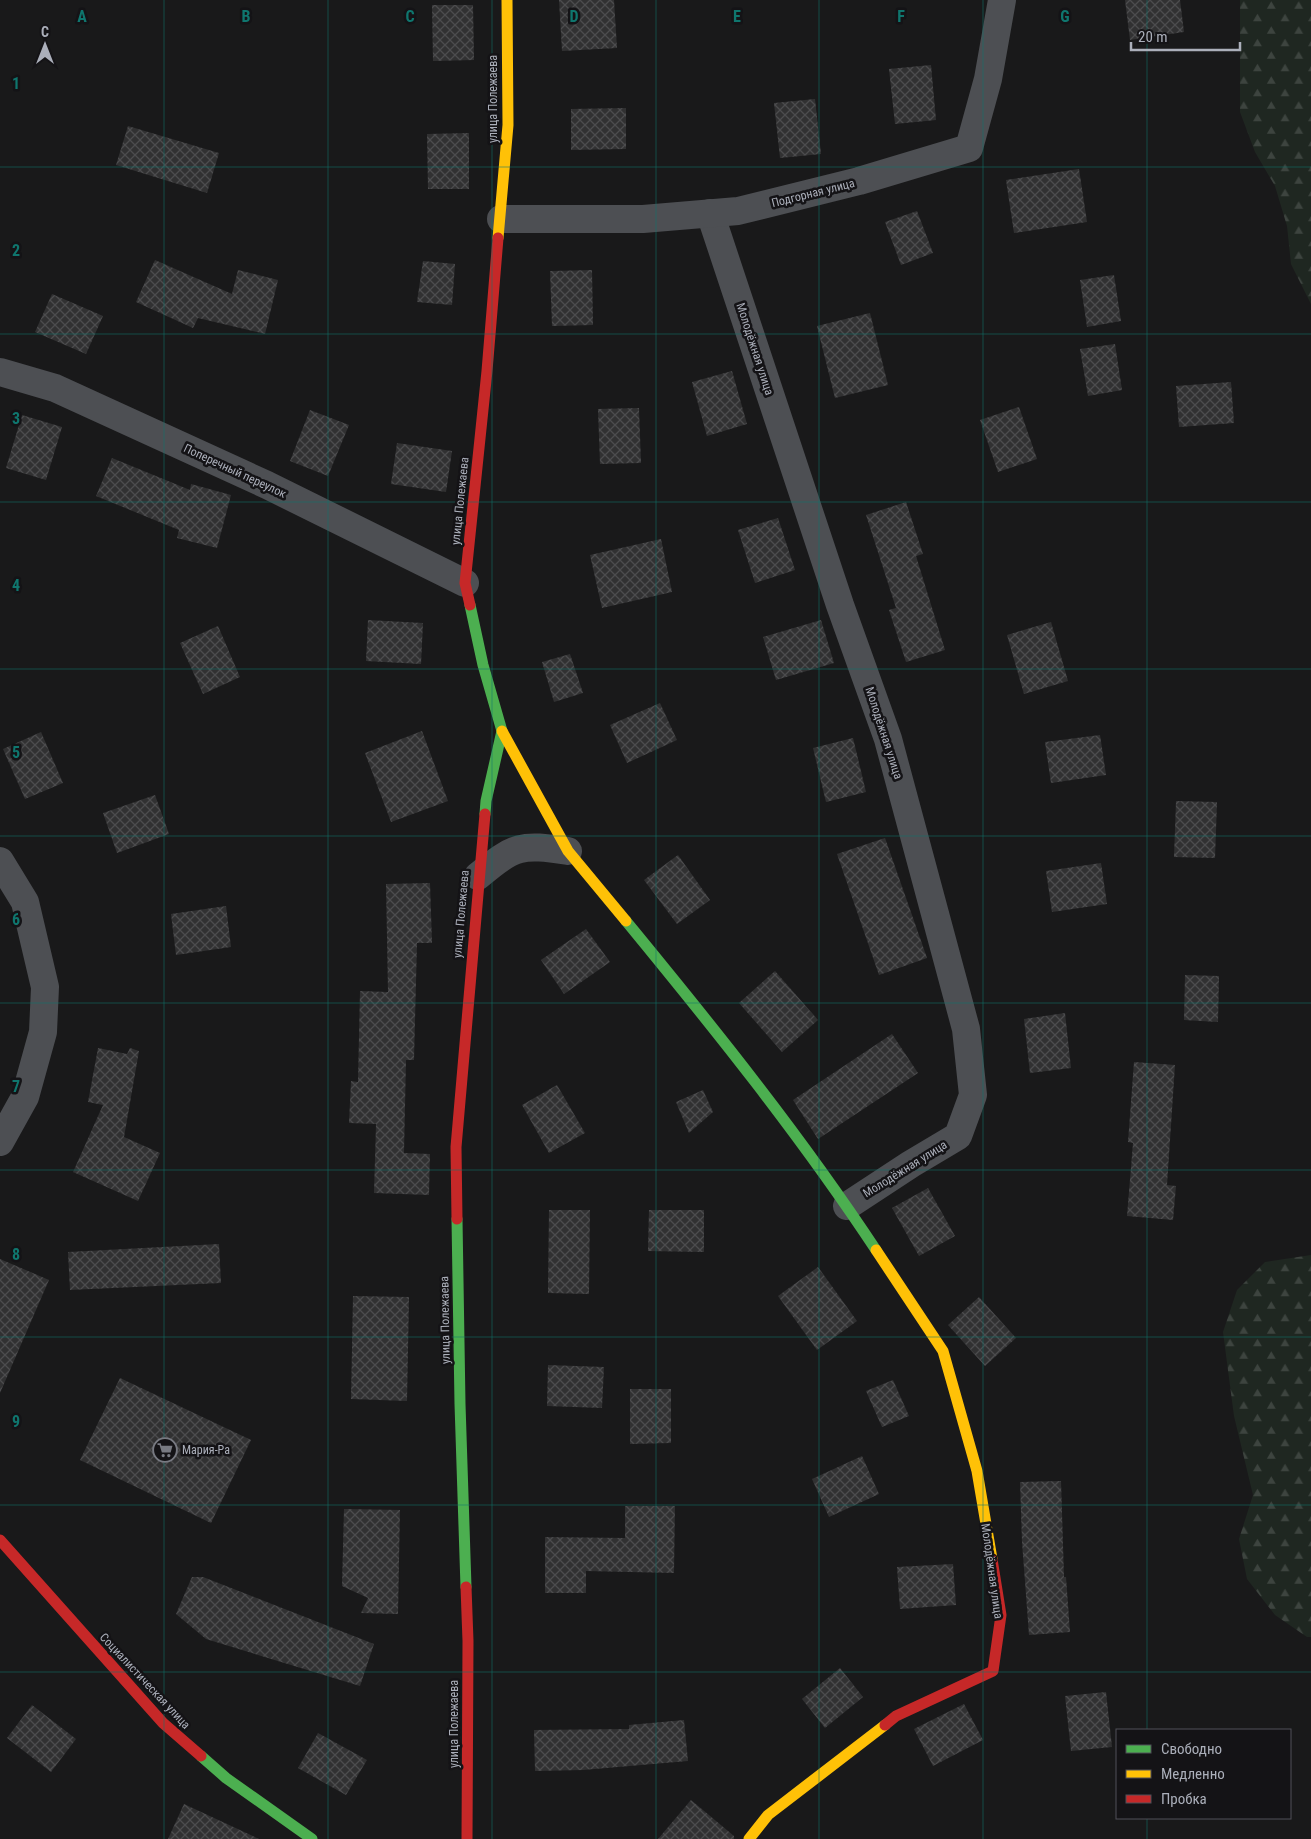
<svg xmlns="http://www.w3.org/2000/svg" width="1311" height="1839" viewBox="0 0 1311 1839" font-family="'Roboto Condensed',sans-serif">
  <style>
    .forest { fill: url(#forest-firs) }
    .building { fill: url(#building-cross-hatch) }
    .lines { fill: none; stroke-linecap: round; stroke-linejoin: round }
    .street { stroke: #4d4f53; stroke-width: 28 }
    .fast { stroke: #4caf50; stroke-width: 11 }
    .slow { stroke: #ffc107; stroke-width: 11 }
    .jam { stroke: #c62828; stroke-width: 11 }
    .grid { fill: none; stroke: #0f766e; stroke-width: 1; stroke-opacity: 0.55 }
    .labels { text-anchor: middle; dominant-baseline: central; stroke-width: 5; stroke-linejoin: round; paint-order: stroke }
    .street-label { font-size: 12px; fill: #abafba; stroke: #141316 }
    .poi-label { font-size: 12px; fill: #abafba; stroke: #141316; text-anchor: start }
    .grid-label { font-size: 16px; text-anchor: middle; font-weight: bold; fill: #0f766e; stroke: #141316; stroke-width: 5; stroke-linejoin: round; paint-order: stroke }
  </style>
  <defs>
    <pattern id="forest-firs" width="22" height="20" patternUnits="userSpaceOnUse" patternTransform="scale(1.25)"><rect width="22" height="20" fill="#1f2721"/><path d="M5 1l3.5 6h-7zM16 11l3.5 6h-7z" fill="#3d443f"/></pattern>
    <pattern id="building-cross-hatch" width="8" height="8" patternUnits="userSpaceOnUse" patternTransform="scale(1.25)"><rect width="8" height="8" fill="#313132"/><path d="M0 0l8 8M0 8l8-8" fill="none" stroke="#4c4c4e"/></pattern>
  </defs>
  <rect width="100%" height="100%" fill="#19191a"/>
  <!-- forest -->
  <g class="forest">
    <path d="M 1240,0 L 1311,0 L 1311,304 L 1291,264 L 1287,226 L 1275,186 L 1255,152 L 1240,112 Z"/>
    <path d="M 1311,1255 L 1311,1637 L 1307,1637 L 1275,1615 L 1247,1579 L 1239,1539 L 1253,1495 L 1234,1416 L 1223,1332 L 1237,1290 L 1265,1262 Z"/>
  </g>
  <!-- building -->
  <g class="building">
    <path d="M 559,0 L 614,0 L 617,48 L 562,51 Z"/>
    <path d="M 1125,0 L 1180,0 L 1184,32 L 1130,40 Z"/>
    <path d="M 432,5 L 473,5 L 474,60 L 433,61 Z"/>
    <path d="M 931,65 L 936,120 L 895,124 L 889,69 Z"/>
    <path d="M 815,99 L 821,154 L 780,158 L 774,103 Z"/>
    <path d="M 626,108 L 626,149 L 571,150 L 571,109 Z"/>
    <path d="M 128,126 L 219,153 L 207,193 L 116,165 Z"/>
    <path d="M 469,133 L 469,189 L 428,189 L 427,134 Z"/>
    <path d="M 1079,169 L 1087,222 L 1014,233 L 1006,180 Z"/>
    <path d="M 917,211 L 933,253 L 901,265 L 885,222 Z"/>
    <path d="M 155,260 L 232,294 L 238,270 L 278,280 L 265,334 L 198,318 L 193,328 L 136,302 Z"/>
    <path d="M 423,261 L 455,264 L 452,305 L 417,302 Z"/>
    <path d="M 592,270 L 593,325 L 552,326 L 550,271 Z"/>
    <path d="M 1114,275 L 1121,321 L 1087,327 L 1080,280 Z"/>
    <path d="M 52,294 L 103,316 L 86,354 L 35,332 Z"/>
    <path d="M 870,313 L 888,385 L 835,398 L 817,326 Z"/>
    <path d="M 1115,344 L 1122,390 L 1088,396 L 1080,349 Z"/>
    <path d="M 732,371 L 747,424 L 707,436 L 692,382 Z"/>
    <path d="M 1231,382 L 1234,423 L 1179,427 L 1176,386 Z"/>
    <path d="M 1019,407 L 1037,459 L 998,472 L 980,420 Z"/>
    <path d="M 639,408 L 641,463 L 600,464 L 598,409 Z"/>
    <path d="M 310,410 L 349,425 L 328,476 L 290,461 Z"/>
    <path d="M 22,415 L 62,427 L 46,480 L 6,468 Z"/>
    <path d="M 397,443 L 452,451 L 446,492 L 391,484 Z"/>
    <path d="M 112,458 L 190,490 L 191,484 L 231,495 L 217,548 L 177,538 L 179,530 L 96,496 Z"/>
    <path d="M 906,502 L 923,554 L 916,556 L 945,650 L 906,662 L 889,610 L 896,608 L 866,515 Z"/>
    <path d="M 778,518 L 795,570 L 755,583 L 738,530 Z"/>
    <path d="M 661,539 L 672,592 L 602,608 L 590,555 Z"/>
    <path d="M 368,620 L 423,623 L 421,664 L 366,661 Z"/>
    <path d="M 821,620 L 834,663 L 776,680 L 763,637 Z"/>
    <path d="M 1051,622 L 1068,681 L 1024,694 L 1007,635 Z"/>
    <path d="M 218,626 L 240,677 L 203,694 L 180,643 Z"/>
    <path d="M 570,654 L 583,693 L 554,702 L 542,662 Z"/>
    <path d="M 660,703 L 677,740 L 627,763 L 610,725 Z"/>
    <path d="M 422,731 L 448,801 L 391,822 L 365,753 Z"/>
    <path d="M 41,732 L 63,783 L 25,799 L 3,749 Z"/>
    <path d="M 1100,735 L 1106,775 L 1051,783 L 1045,742 Z"/>
    <path d="M 853,738 L 866,792 L 826,802 L 813,748 Z"/>
    <path d="M 155,795 L 169,834 L 117,853 L 103,813 Z"/>
    <path d="M 1176,801 L 1217,802 L 1215,858 L 1174,857 Z"/>
    <path d="M 885,838 L 927,958 L 879,975 L 837,854 Z"/>
    <path d="M 678,855 L 710,900 L 677,924 L 644,880 Z"/>
    <path d="M 1101,863 L 1107,904 L 1052,912 L 1046,871 Z"/>
    <path d="M 430,883 L 432,943 L 417,943 L 414,1060 L 406,1060 L 404,1153 L 430,1154 L 429,1195 L 374,1193 L 376,1124 L 349,1123 L 351,1081 L 358,1082 L 360,991 L 388,992 L 386,884 Z"/>
    <path d="M 226,906 L 231,947 L 176,955 L 171,914 Z"/>
    <path d="M 586,929 L 610,962 L 564,994 L 541,960 Z"/>
    <path d="M 775,971 L 818,1020 L 782,1052 L 739,1003 Z"/>
    <path d="M 1185,975 L 1219,976 L 1218,1022 L 1184,1020 Z"/>
    <path d="M 1065,1013 L 1071,1068 L 1030,1073 L 1024,1019 Z"/>
    <path d="M 892,1034 L 918,1073 L 818,1139 L 793,1100 Z"/>
    <path d="M 98,1048 L 127,1054 L 130,1048 L 139,1051 L 124,1137 L 160,1153 L 138,1201 L 73,1172 L 103,1105 L 88,1102 Z"/>
    <path d="M 1134,1062 L 1175,1065 L 1167,1185 L 1176,1186 L 1173,1220 L 1127,1216 L 1133,1143 L 1128,1142 Z"/>
    <path d="M 557,1085 L 585,1133 L 549,1153 L 522,1105 Z"/>
    <path d="M 703,1090 L 713,1112 L 689,1133 L 676,1102 Z"/>
    <path d="M 928,1188 L 955,1236 L 919,1256 L 892,1208 Z"/>
    <path d="M 549,1210 L 590,1210 L 589,1294 L 548,1293 Z"/>
    <path d="M 649,1210 L 704,1210 L 704,1252 L 648,1251 Z"/>
    <path d="M 219,1244 L 221,1283 L 70,1290 L 68,1252 Z"/>
    <path d="M 0,1259 L 49,1280 L 0,1393 Z"/>
    <path d="M 818,1267 L 857,1321 L 817,1350 L 778,1296 Z"/>
    <path d="M 353,1296 L 409,1297 L 407,1401 L 351,1399 Z"/>
    <path d="M 979,1297 L 1016,1338 L 985,1366 L 948,1325 Z"/>
    <path d="M 548,1365 L 604,1367 L 602,1408 L 547,1406 Z"/>
    <path d="M 120,1378 L 251,1440 L 211,1523 L 80,1460 Z"/>
    <path d="M 893,1380 L 909,1416 L 882,1427 L 866,1391 Z"/>
    <path d="M 630,1389 L 671,1389 L 671,1443 L 630,1444 Z"/>
    <path d="M 862,1456 L 879,1494 L 829,1517 L 812,1479 Z"/>
    <path d="M 1061,1481 L 1064,1577 L 1066,1577 L 1070,1632 L 1029,1635 L 1022,1542 L 1020,1482 Z"/>
    <path d="M 625,1506 L 675,1506 L 674,1573 L 586,1571 L 586,1593 L 545,1593 L 545,1537 L 625,1538 Z"/>
    <path d="M 344,1509 L 400,1510 L 398,1614 L 361,1613 L 368,1598 L 342,1586 Z"/>
    <path d="M 953,1564 L 956,1605 L 900,1609 L 897,1567 Z"/>
    <path d="M 192,1577 L 203,1577 L 374,1644 L 360,1686 L 206,1639 L 176,1614 Z"/>
    <path d="M 840,1668 L 863,1697 L 825,1728 L 802,1699 Z"/>
    <path d="M 1106,1692 L 1112,1747 L 1071,1751 L 1065,1696 Z"/>
    <path d="M 964,1704 L 983,1740 L 933,1766 L 914,1729 Z"/>
    <path d="M 32,1705 L 76,1739 L 51,1772 L 7,1738 Z"/>
    <path d="M 684,1720 L 688,1761 L 583,1770 L 535,1771 L 534,1730 L 629,1729 L 629,1725 Z"/>
    <path d="M 318,1733 L 367,1760 L 346,1795 L 298,1768 Z"/>
    <path d="M 691,1800 L 734,1836 L 734,1839 L 658,1839 Z"/>
    <path d="M 184,1804 L 259,1839 L 168,1839 Z"/>
  </g>
  <g class="lines">
    <!-- street -->
    <g class="street">
      <path d="M 710,213 L 840,605 L 888,739 L 966,1029 L 973,1095 L 958,1136 L 911,1164 L 847,1206"/>
      <path d="M 501,219 L 643,219 L 738,211 L 859,181 L 969,148 L 988,79 L 1002,0"/>
      <path d="M 0,372 L 55,388 L 267,485 L 465,583"/>
      <path d="M 0,861 L 25,902 L 45,987 L 43,1032 L 25,1097 L 0,1142"/>
      <path d="M 478,876 C 515,845 521,844 568,851"/>
    </g>
    <!-- fast -->
    <g class="fast">
      <path d="M 470,605 L 483,665 L 502,731 L 486,801 L 485,814"/>
      <path d="M 626,921 C 714,1028 800,1135 876,1250"/>
      <path d="M 457,1219 L 460,1404 L 466,1587"/>
      <path d="M 201,1756 L 226,1778 L 312,1839"/>
    </g>
    <!-- slow -->
    <g class="slow">
      <path d="M 498,238 L 508,125 L 507,0"/>
      <path d="M 502,731 L 568,851 L 626,921"/>
      <path d="M 876,1250 L 943,1351 L 977,1471 L 992,1559"/>
      <path d="M 749,1839 L 768,1815 L 885,1725"/>
    </g>
    <!-- jam -->
    <g class="jam">
      <path d="M 470,605 L 465,583 L 487,371 L 498,238"/>
      <path d="M 457,1219 L 456,1147 L 485,814"/>
      <path d="M 0,1540 L 163,1723 L 201,1756"/>
      <path d="M 466,1587 L 468,1641 L 467,1839"/>
      <path d="M 885,1725 L 896,1716 L 993,1671 L 1001,1615 L 992,1559"/>
    </g>
  </g>
  <!-- grid -->
  <path class="grid" d="M 164,0 L 164,1839M 328,0 L 328,1839M 492,0 L 492,1839M 656,0 L 656,1839M 819,0 L 819,1839M 983,0 L 983,1839M 1147,0 L 1147,1730M 0,167 L 1311,167M 0,334 L 1311,334M 0,502 L 1311,502M 0,669 L 1311,669M 0,836 L 1311,836M 0,1003 L 1311,1003M 0,1170 L 1311,1170M 0,1337 L 1311,1337M 0,1505 L 1311,1505M 0,1672 L 1311,1672M 1147,1818 L 1147,1839"/>
  <!-- icons -->
  <defs>
    <g id="supermarket-ring" transform="scale(1.25)"><circle r="9.5" fill="#141316" stroke="#787a82" stroke-width="1.5"/><path d="M-6-5.5h2.5l.6 2H6L4.5 2H-2.5L-4.4-4H-6ZM-1.5 3.2a1.3 1.3 0 1 0 .1 0ZM3 3.2a1.3 1.3 0 1 0 .1 0Z" fill="#787a82"/></g>
  </defs>
  <g fill-rule="evenodd">
    <use href="#supermarket-ring" x="165" y="1450"/>
  </g>
  <g class="labels">
    <!-- street labels -->
    <g class="street-label">
      <text transform="translate(493 99) rotate(-90)">улица Полежаева</text>
      <text transform="translate(813 193) rotate(-14)">Подгорная улица</text>
      <text transform="translate(755 349) rotate(72)">Молодёжная улица</text>
      <text transform="translate(235 471) rotate(25)">Поперечный переулок</text>
      <text transform="translate(460 501) rotate(-84)">улица Полежаева</text>
      <text transform="translate(884 733) rotate(72)">Молодёжная улица</text>
      <text transform="translate(461 914) rotate(-85)">улица Полежаева</text>
      <text transform="translate(905 1169) rotate(-32)">Молодёжная улица</text>
      <text transform="translate(445 1320) rotate(-91)">улица Полежаева</text>
      <text transform="translate(992 1571) rotate(82)">Молодёжная улица</text>
      <text transform="translate(145 1681) rotate(47)">Социалистическая улица</text>
      <text transform="translate(454 1724) rotate(-90)">улица Полежаева</text>
    </g>
    <!-- poi labels -->
    <g class="poi-label">
      <text x="182" y="1450">Мария-Ра</text>
    </g>
  </g>
  <g class="grid-label">
    <text x="82" y="22">A</text>
    <text x="246" y="22">B</text>
    <text x="410" y="22">C</text>
    <text x="574" y="22">D</text>
    <text x="737" y="22">E</text>
    <text x="901" y="22">F</text>
    <text x="1065" y="22">G</text>
    <text x="16" y="89">1</text>
    <text x="16" y="256">2</text>
    <text x="16" y="424">3</text>
    <text x="16" y="591">4</text>
    <text x="16" y="758">5</text>
    <text x="16" y="925">6</text>
    <text x="16" y="1092">7</text>
    <text x="16" y="1260">8</text>
    <text x="16" y="1427">9</text>
  </g>
  <!-- legend -->
  <rect x="1116" y="1729" width="175" height="90" fill="#141316" stroke="#505158"/>
  <rect x="1126" y="1745" width="25" height="8" fill="#4caf50" stroke="#505158"/>
  <text x="1161" y="1754" font-size="15" fill="#abafba">Свободно</text>
  <rect x="1126" y="1770" width="25" height="8" fill="#ffc107" stroke="#505158"/>
  <text x="1161" y="1779" font-size="15" fill="#abafba">Медленно</text>
  <rect x="1126" y="1795" width="25" height="8" fill="#c62828" stroke="#505158"/>
  <text x="1161" y="1804" font-size="15" fill="#abafba">Пробка</text>
  <!-- north arrow -->
  <g transform="translate(45 45)" stroke="#141316" stroke-width="4" paint-order="stroke">
  <path d="M0-4L9 19L0 12L-9 19Z" fill="#abafba"/>
  <text y="-8" font-size="14" font-weight="bold" text-anchor="middle" fill="#abafba">С</text>
  </g>
  <!-- scale -->
  <path d="M1131 42v8h109v-8" fill="none" stroke="#abafba" stroke-width="2.5"/>
  <text x="1138" y="42" font-size="15" fill="#abafba" stroke="#141316" stroke-width="4" paint-order="stroke">20 m</text>
</svg>
